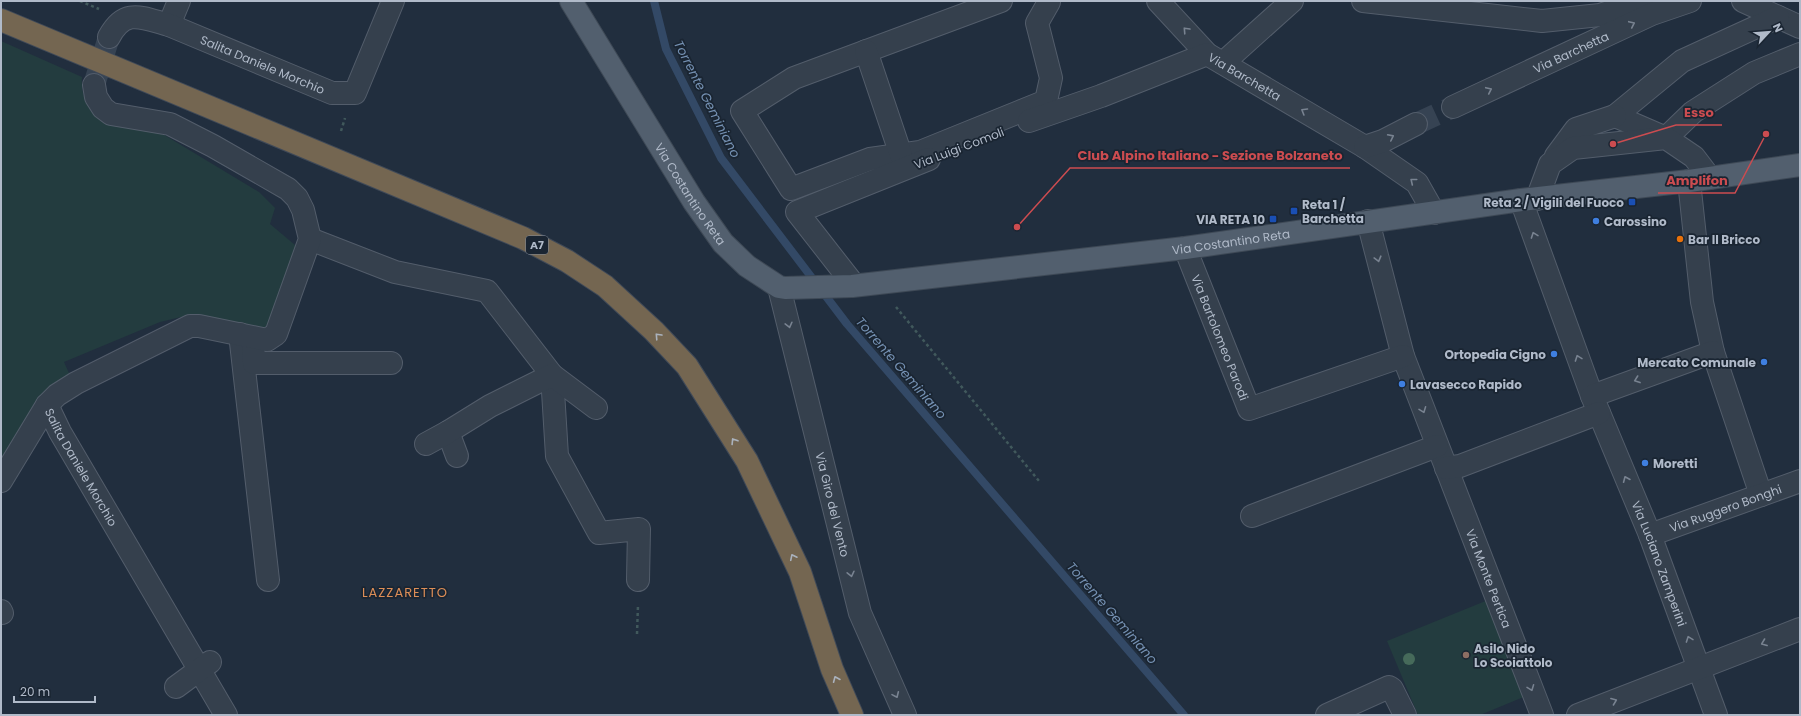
<svg xmlns="http://www.w3.org/2000/svg" width="1801" height="716" viewBox="0 0 1801 716" font-family="Poppins,sans-serif">
  <style>
    .green { fill: #233c3f }
    .lines { fill: none; stroke-linecap: round; stroke-linejoin: round }
    .stream { stroke: #334966; stroke-width: 8 }
    .minor-tunnel { stroke: #364353; stroke-width: 22; stroke-dasharray: 22 11; stroke-linecap: butt }
    .minor-casing { stroke: #535d6b; stroke-width: 24 }
    .major-casing { stroke: #3e4956; stroke-width: 24 }
    .highway-casing { stroke: #404a58; stroke-width: 24 }
    .path { stroke: #41595c; stroke-width: 2.5; stroke-dasharray: 3 3; stroke-linecap: butt }
    .minor { stroke: #35404d; stroke-width: 22 }
    .major { stroke: #525f6e; stroke-width: 22 }
    .highway { stroke: #746651; stroke-width: 22 }
    .tree { fill: #466a5a }
    .oneway { stroke: #798391 }
    .oneway2 { stroke: #aab2bd }
    .transit-dot { fill: #1a4fb4; stroke: #1a2532; stroke-width: 1.5 }
    .shop-dot { fill: #3f7fe0; stroke: #1a2532; stroke-width: 1.5 }
    .food-dot { fill: #e8710a; stroke: #1a2532; stroke-width: 1.5 }
    .education-dot { fill: #8d6e63; stroke: #1a2532; stroke-width: 1.5 }
    .labels { text-anchor: middle; dominant-baseline: central; stroke-width: 3.5; stroke-linejoin: round; paint-order: stroke }
    .shield { fill: #1a2532; stroke: #838d9c; stroke-width: 1 }
    .shield-label { font-size: 11px; font-weight: bold; fill: #b0bac9 }
    .street-label { font-size: 12px; fill: #b0bac9; stroke: #1a2532 }
    .poi-label { font-size: 12px; font-weight: bold; fill: #b0bac9; stroke: #1a2532; text-anchor: start }
    .water-label { font-size: 13px; font-style: italic; fill: #7591b3; stroke: #1a2532 }
    .neighbourhood-label { font-size: 13px; letter-spacing: 1px; fill: #dd8e57; stroke: #1a2532 }
    .leader { fill: none; stroke: #cc4c50; stroke-width: 1.5 }
    .callout-dot { fill: #cc4c50; stroke: #1a2532; stroke-width: 1.5 }
    .callout-label { font-size: 13px; text-anchor: middle; font-weight: bold; fill: #cc4c50; stroke: #1a2532; stroke-width: 3.5; stroke-linejoin: round; paint-order: stroke }
  </style>
  <rect width="100%" height="100%" fill="#212e3e"/>
  <!-- green -->
  <g class="green">
    <path d="M 1,41 L 82,77 C 81,91 84,100 93,111 L 161,133 L 259,192 L 275,208 L 270,224 L 295,245 L 298,255 L 265,334 L 181,317 L 160,322 L 64,362 L 72,380 L 1,469 Z"/>
    <path d="M 1488,600 L 1526,696 L 1480,715 L 1418,715 L 1387,641 Z"/>
  </g>
  <g class="lines">
    <!-- stream -->
    <path class="stream" d="M 654,1 L 666,49 L 721,158 L 847,324 L 1184,715"/>
    <!-- minor-tunnel -->
    <g class="minor-tunnel">
      <path d="M 94,85 L 109,37"/>
      <path d="M 1416,124 L 1453,107"/>
    </g>
    <!-- minor casing -->
    <g class="minor-casing">
      <g id="minor">
        <path d="M 1001,1 L 794,78 L 742,111 L 791,189 L 870,159 L 920,152 L 1046,101 L 1051,78 L 1037,23 L 1049,2"/>
        <path id="s1" d="M 1158,1 L 1207,54 L 1365,147 L 1417,183 L 1434,213"/>
        <path d="M 1363,1 L 1542,21 L 1600,15 L 1643,1"/>
        <path d="M 1743,1 L 1800,27"/>
        <path d="M 1778,17 L 1682,61 L 1615,116 L 1666,138 L 1693,112 L 1754,73 L 1800,54"/>
        <path d="M 169,25 L 179,1"/>
        <path id="s2" d="M 109,37 C 125,7 142,18 169,25 L 332,93 L 355,93 L 393,1"/>
        <path d="M 866,51 L 901,155"/>
        <path d="M 1223,63 L 1292,1"/>
        <path id="s3" d="M 1453,107 L 1652,14 L 1690,1"/>
        <path d="M 1029,121 L 1101,96 L 1207,54"/>
        <path d="M 1365,147 L 1383,141 L 1416,124"/>
        <path d="M 1556,156 L 1576,129 L 1615,116"/>
        <path d="M 1689,181 L 1702,302 L 1713,352 L 1761,495"/>
        <path d="M 1537,199 L 1550,164 L 1573,148 L 1666,138 L 1694,157 L 1710,178"/>
        <path id="s4" d="M 1521,200 L 1592,396 L 1650,535 L 1716,715"/>
        <path id="s5" d="M 1368,221 L 1403,356 L 1542,715"/>
        <path d="M 310,239 L 395,272 L 487,291 L 552,375 L 557,456 L 599,533 L 639,529 L 638,580"/>
        <path id="s6" d="M 1185,248 L 1249,409 L 1403,356"/>
        <path d="M 854,285 L 797,212 L 929,159"/>
        <path id="s7" d="M 779,287 L 860,613 L 905,715"/>
        <path d="M 240,334 L 268,580"/>
        <path d="M 253,338 L 254,363 L 391,363"/>
        <path d="M 1592,396 L 1713,352"/>
        <path id="s8" d="M 47,405 L 60,432 L 226,715"/>
        <path d="M 448,432 L 457,456"/>
        <path d="M 426,444 L 448,432 L 490,406 L 552,375 L 596,408"/>
        <path d="M 1446,468 L 1460,466 L 1599,413"/>
        <path d="M 1,481 L 47,405 L 57,395 L 76,383 L 190,326 L 199,326 L 267,340 L 276,334 L 310,239 L 303,210 L 297,198 L 288,189 L 213,146 L 170,124 L 111,114 L 103,108 L 96,97 L 94,85"/>
        <path d="M 1252,516 L 1437,446"/>
        <path id="s9" d="M 1650,535 L 1800,481"/>
        <path d="M 1,611 L 2,613"/>
        <path d="M 176,687 L 210,662"/>
        <path d="M 1327,715 L 1389,687 L 1392,689 L 1405,715"/>
        <path d="M 1578,715 L 1800,629"/>
      </g>
    </g>
    <!-- major casing -->
    <g class="major-casing">
      <g id="major">
        <path id="s10" d="M 571,1 L 694,202 L 723,243 L 747,266 L 779,287 L 785,288 L 852,286 L 1185,248 L 1521,200 L 1689,181 L 1800,165"/>
      </g>
    </g>
    <!-- highway casing -->
    <g class="highway-casing">
      <path id="highway" d="M 1,20 L 523,238 L 567,261 L 605,286 L 654,331 L 687,366 L 747,461 L 800,572 L 832,669 L 852,715"/>
    </g>
    <!-- path -->
    <g class="path">
      <path d="M 80,1 L 99,9"/>
      <path d="M 341,131 L 345,118"/>
      <path d="M 896,307 L 1039,481"/>
      <path d="M 637,634 L 638,605"/>
    </g>
    <!-- minor -->
    <use href="#minor" class="minor"/>
    <!-- major -->
    <use href="#major" class="major"/>
    <!-- highway -->
    <use href="#highway" class="highway"/>
  </g>
  <!-- trees -->
  <circle class="tree" cx="1409" cy="659" r="6"/>
  <!-- one-way arrows -->
  <defs><path id="oneway-chevron" d="M-2-3.5L2.5 0L-2 3.5" fill="none" stroke-width="1.6" stroke-linecap="round" stroke-linejoin="round"/></defs>
  <g class="oneway">
    <use href="#oneway-chevron" transform="translate(1632 24) rotate(-25)"/>
    <use href="#oneway-chevron" transform="translate(1186 30) rotate(-133)"/>
    <use href="#oneway-chevron" transform="translate(1489 90) rotate(-25)"/>
    <use href="#oneway-chevron" transform="translate(1304 111) rotate(-149)"/>
    <use href="#oneway-chevron" transform="translate(1391 137) rotate(-27)"/>
    <use href="#oneway-chevron" transform="translate(1413 181) rotate(-141)"/>
    <use href="#oneway-chevron" transform="translate(1534 235) rotate(-110)"/>
    <use href="#oneway-chevron" transform="translate(1378 259) rotate(75)"/>
    <use href="#oneway-chevron" transform="translate(789 325) rotate(76)"/>
    <use href="#oneway-chevron" transform="translate(1578 358) rotate(-110)"/>
    <use href="#oneway-chevron" transform="translate(1637 380) rotate(160)"/>
    <use href="#oneway-chevron" transform="translate(1423 410) rotate(69)"/>
    <use href="#oneway-chevron" transform="translate(1626 479) rotate(-113)"/>
    <use href="#oneway-chevron" transform="translate(851 574) rotate(77)"/>
    <use href="#oneway-chevron" transform="translate(1689 639) rotate(-110)"/>
    <use href="#oneway-chevron" transform="translate(1764 643) rotate(159)"/>
    <use href="#oneway-chevron" transform="translate(1531 688) rotate(69)"/>
    <use href="#oneway-chevron" transform="translate(896 695) rotate(66)"/>
    <use href="#oneway-chevron" transform="translate(1614 701) rotate(-21)"/>
  </g>
  <g class="oneway2">
    <use href="#oneway-chevron" transform="translate(658 336) rotate(-133)"/>
    <use href="#oneway-chevron" transform="translate(734 441) rotate(-122)"/>
    <use href="#oneway-chevron" transform="translate(793 557) rotate(-116)"/>
    <use href="#oneway-chevron" transform="translate(836 679) rotate(-113)"/>
  </g>
  <!-- markers -->
  <g class="transit-dot">
    <rect x="1628" y="198" width="8" height="8" rx="2"/>
    <rect x="1290" y="207" width="8" height="8" rx="2"/>
    <rect x="1269" y="215" width="8" height="8" rx="2"/>
  </g>
  <g class="shop-dot">
    <circle cx="1596" cy="221" r="4"/>
    <circle cx="1554" cy="354" r="4"/>
    <circle cx="1764" cy="362" r="4"/>
    <circle cx="1402" cy="384" r="4"/>
    <circle cx="1645" cy="463" r="4"/>
  </g>
  <circle class="food-dot" cx="1680" cy="239" r="4"/>
  <circle class="education-dot" cx="1466" cy="655" r="4"/>
  <g class="labels">
    <!-- shield labels -->
    <rect class="shield" x="526" y="236" width="22" height="18" rx="3"/>
    <g class="shield-label">
      <text x="537" y="245">A7</text>
    </g>
    <!-- street labels -->
    <g class="street-label">
      <text stroke="none"><textPath href="#s3" startOffset="130">Via Barchetta</textPath></text>
      <text stroke="none"><textPath href="#s2" startOffset="171">Salita Daniele Morchio</textPath></text>
      <text stroke="none"><textPath href="#s1" startOffset="116">Via Barchetta</textPath></text>
      <text transform="translate(959 148) rotate(-21)">Via Luigi Comoli</text>
      <text stroke="none"><textPath href="#s10" startOffset="227">Via Costantino Reta</textPath></text>
      <text stroke="none"><textPath href="#s10" startOffset="812">Via Costantino Reta</textPath></text>
      <text stroke="none"><textPath href="#s6" startOffset="96">Via Bartolomeo Parodi</textPath></text>
      <text stroke="none"><textPath href="#s8" startOffset="71">Salita Daniele Morchio</textPath></text>
      <text stroke="none"><textPath href="#s7" startOffset="224">Via Giro del Vento</textPath></text>
      <text stroke="none"><textPath href="#s9" startOffset="80">Via Ruggero Bonghi</textPath></text>
      <text stroke="none"><textPath href="#s4" startOffset="389">Via Luciano Zamperini</textPath></text>
      <text stroke="none"><textPath href="#s5" startOffset="378">Via Monte Pertica</textPath></text>
    </g>
    <!-- poi labels -->
    <g class="poi-label">
      <text x="1624" y="202" text-anchor="end">Reta 2 / Vigili del Fuoco</text>
      <text x="1302" y="204">Reta 1 /<tspan x="1302" dy="14">Barchetta</tspan></text>
      <text x="1265" y="219" text-anchor="end">VIA RETA 10</text>
      <text x="1604" y="221">Carossino</text>
      <text x="1688" y="239">Bar Il Bricco</text>
      <text x="1546" y="354" text-anchor="end">Ortopedia Cigno</text>
      <text x="1756" y="362" text-anchor="end">Mercato Comunale</text>
      <text x="1410" y="384">Lavasecco Rapido</text>
      <text x="1653" y="463">Moretti</text>
      <text x="1474" y="648">Asilo Nido<tspan x="1474" dy="14">Lo Scoiattolo</tspan></text>
    </g>
    <!-- water labels -->
    <g class="water-label">
      <text transform="translate(707 99) rotate(63)">Torrente Geminiano</text>
      <text transform="translate(901 368) rotate(49)">Torrente Geminiano</text>
      <text transform="translate(1112 613) rotate(49)">Torrente Geminiano</text>
    </g>
    <!-- neighbourhood labels -->
    <g class="neighbourhood-label">
      <text x="405" y="592">LAZZARETTO</text>
    </g>
  </g>
  <!-- callouts -->
  <path class="leader" d="M1613 144L1676 125H1722M1017 227L1070 168H1350M1766 134L1735 193H1658"/>
  <g class="callout-dot">
    <circle cx="1613" cy="144" r="4"/>
    <circle cx="1017" cy="227" r="4"/>
    <circle cx="1766" cy="134" r="4"/>
  </g>
  <g class="callout-label">
    <text x="1699" y="117">Esso</text>
    <text x="1210" y="160">Club Alpino Italiano - Sezione Bolzaneto</text>
    <text x="1697" y="185">Amplifon</text>
  </g>
  <!-- border -->
  <rect width="1801" height="716" fill="none" stroke="#b0bac9" stroke-width="4"/>
  <!-- north arrow -->
  <g transform="translate(1769 32) rotate(64)" stroke="#1a2532" stroke-width="3" paint-order="stroke">
  <path d="M0-3L7 15L0 10L-7 15Z" fill="#b0bac9"/>
  <text y="-6" font-size="11" font-weight="bold" text-anchor="middle" fill="#b0bac9">N</text>
  </g>
  <!-- scale -->
  <path d="M14 696v6h81v-6" fill="none" stroke="#b0bac9" stroke-width="2"/>
  <text x="20" y="696" font-size="12" fill="#b0bac9" stroke="#1a2532" stroke-width="3" paint-order="stroke">20 m</text>
</svg>
